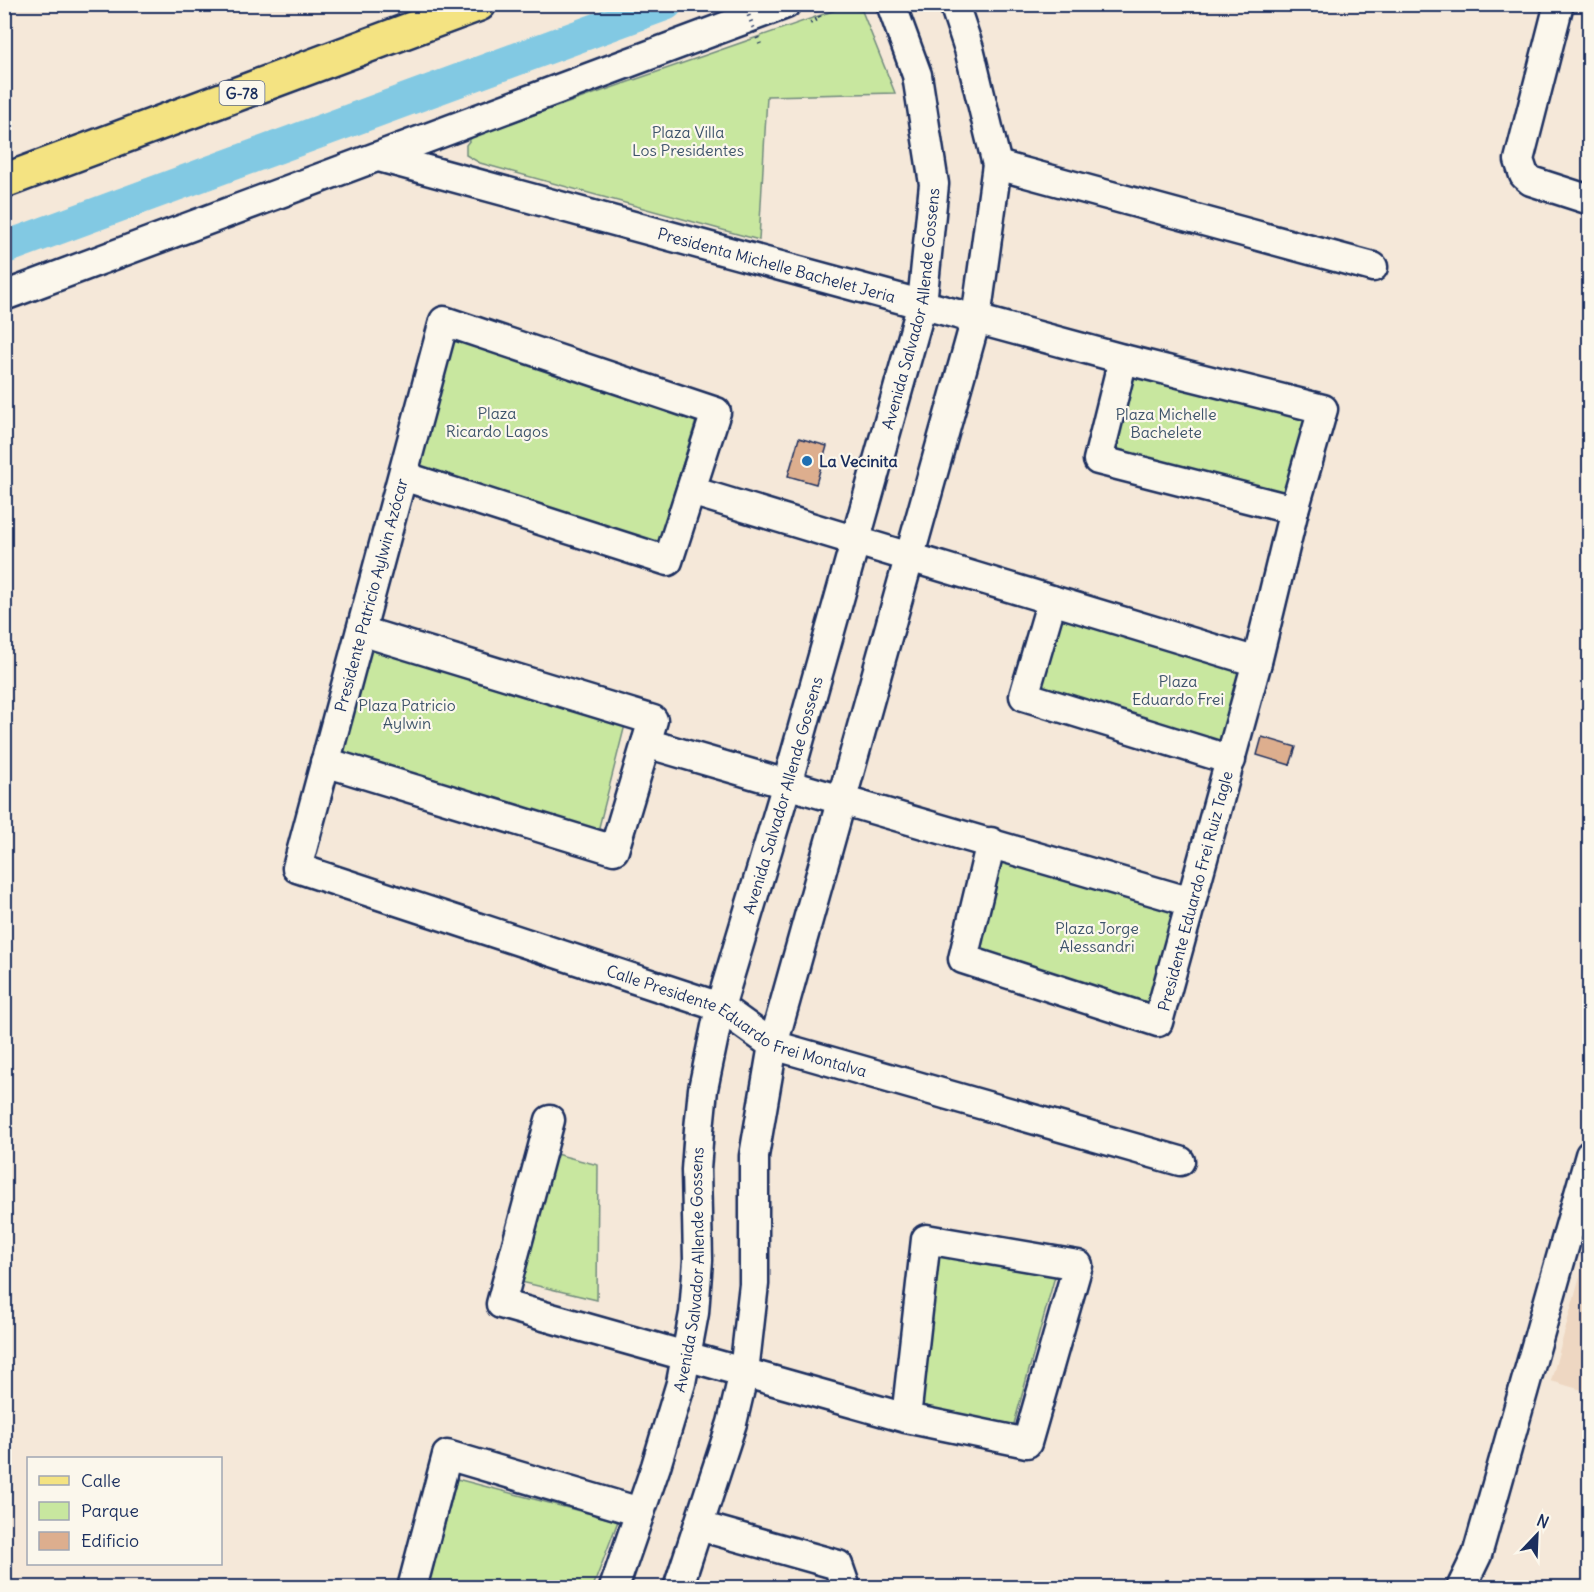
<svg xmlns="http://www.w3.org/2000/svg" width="1594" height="1592" viewBox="0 0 1594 1592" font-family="Delius,sans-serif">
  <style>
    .built { fill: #eed7c2 }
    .green { fill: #c8e79f; stroke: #728b7e; stroke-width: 1.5 }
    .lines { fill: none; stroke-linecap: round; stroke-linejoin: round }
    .canal { stroke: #82c9e3; stroke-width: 33 }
    .building { fill: #ddae8e; stroke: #1b2f5e; stroke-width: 1.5 }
    .street-casing { stroke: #1b2f5e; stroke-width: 33 }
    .primary-casing { stroke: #1b2f5e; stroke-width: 38 }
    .path { stroke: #1b2f5e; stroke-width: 4; stroke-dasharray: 1.5 4.5; stroke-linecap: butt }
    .street { stroke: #fbf7ec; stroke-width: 28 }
    .primary { stroke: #f4e382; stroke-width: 33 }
    .path-bridge { stroke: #1b2f5e; stroke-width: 4; stroke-dasharray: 1.5 4.5; stroke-linecap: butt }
    .poi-dot { fill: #1f6fb2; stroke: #fbf7ec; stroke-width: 2 }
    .labels { text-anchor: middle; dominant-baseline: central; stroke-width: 4.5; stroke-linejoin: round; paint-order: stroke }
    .shield { fill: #fbf7ec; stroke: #5e6b89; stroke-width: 1.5 }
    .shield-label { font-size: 15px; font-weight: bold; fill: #1b2f5e }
    .park-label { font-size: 16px; fill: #3e546b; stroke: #fbf7ec }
    .street-label { font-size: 16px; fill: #1b2f5e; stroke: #fbf7ec }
    .poi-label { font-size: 16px; font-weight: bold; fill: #1b2f5e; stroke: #fbf7ec; text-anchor: start }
  </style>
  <rect width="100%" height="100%" fill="#f5e8d9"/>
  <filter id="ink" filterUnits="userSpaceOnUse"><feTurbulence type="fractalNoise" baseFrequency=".0167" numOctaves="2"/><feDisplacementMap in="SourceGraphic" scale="12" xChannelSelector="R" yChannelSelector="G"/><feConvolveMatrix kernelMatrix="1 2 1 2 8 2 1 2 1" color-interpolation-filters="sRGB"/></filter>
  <g filter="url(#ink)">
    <!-- built -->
    <path class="built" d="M 1589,1243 L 1589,1392 L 1551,1381 Z"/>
    <!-- green -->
    <g class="green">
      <path d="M 844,7 L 862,11 L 895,93 L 767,96 L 759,240 L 480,163 L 466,155 L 466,145 L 473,136 Z"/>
      <path d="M 448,331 L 698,414 L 657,548 L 410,470 Z"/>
      <path d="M 1127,364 L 1315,412 L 1290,505 L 1104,458 Z"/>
      <path d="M 1054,603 L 1250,662 L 1226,754 L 1029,693 Z"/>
      <path d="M 363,636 L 627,717 L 597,835 L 332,756 Z"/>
      <path d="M 995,847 L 1182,903 L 1154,1016 L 967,956 Z"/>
      <path d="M 552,1153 L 598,1165 L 597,1300 L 517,1281 Z"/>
      <path d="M 933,1248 L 1057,1269 L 1012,1431 L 921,1405 Z"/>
      <path d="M 457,1479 L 618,1521 L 593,1587 L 428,1587 Z"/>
    </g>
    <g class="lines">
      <!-- canal -->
      <path class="canal" d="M 4,248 L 666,4"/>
    </g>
    <!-- building -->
    <g class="building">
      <path d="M 799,438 L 827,446 L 816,484 L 788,476 Z"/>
      <path d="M 1262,737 L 1296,747 L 1290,765 L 1257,755 Z"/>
    </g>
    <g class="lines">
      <!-- street casing -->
      <g class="street-casing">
        <g id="street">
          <path d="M 1559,4 L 1519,160 L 1524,175 L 1531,181 L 1590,200"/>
          <path id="s1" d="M 379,157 L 1123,359 L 1323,409 L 1294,510 L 1257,662 L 1158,1022 L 963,959 L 991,842"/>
          <path d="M 997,165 L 1373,267"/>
          <path d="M 4,296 L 786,4"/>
          <path d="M 1123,359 L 1098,460 L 1294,510"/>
          <path id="s2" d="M 403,476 L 668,561 L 716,412 L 444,321 L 297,868 L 720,1007 L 773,1045 L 1180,1161"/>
          <path d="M 691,491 L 1257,662"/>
          <path d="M 1052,600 L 1024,696 L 1231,760"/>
          <path d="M 646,743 L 1191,902"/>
          <path d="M 325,762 L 614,850 L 653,720 L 361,631"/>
          <path d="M 550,1120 L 501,1304 L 906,1418 L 1027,1443 L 1078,1265 L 926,1239 L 906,1418"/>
          <path d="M 699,1526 L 838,1565 L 846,1588"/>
          <path d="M 412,1588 L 447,1455 L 640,1512"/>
          <path id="s3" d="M 614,1588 L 656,1466 L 681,1383 L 694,1313 L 698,1260 L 696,1170 L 699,1129 L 703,1089 L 720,1007 L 787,784 L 922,304 L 934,184 L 917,75 L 891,4"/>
          <path d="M 678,1588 L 732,1423 L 744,1372 L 754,1284 L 754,1156 L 773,1045 L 976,319 L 997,165 L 969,49 L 954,4"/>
          <path d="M 1461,1588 L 1477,1555 L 1590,1155"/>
        </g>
      </g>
      <!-- primary casing -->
      <g class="primary-casing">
        <path id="primary" d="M 4,181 L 479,4"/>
      </g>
      <!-- path -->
      <path class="path" d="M 810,23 L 820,18 L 816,7"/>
      <!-- street -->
      <use href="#street" class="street"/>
      <!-- primary -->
      <use href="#primary" class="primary"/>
      <!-- path-bridge -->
      <path class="path-bridge" d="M 744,4 L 760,44"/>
    </g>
  </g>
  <!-- markers -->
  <circle class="poi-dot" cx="807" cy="461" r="6"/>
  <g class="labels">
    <!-- shield labels -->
    <rect class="shield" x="219.5" y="81" width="45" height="24" rx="4.5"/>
    <g class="shield-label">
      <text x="242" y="93">G-78</text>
    </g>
    <!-- park labels -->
    <g class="park-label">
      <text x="688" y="132">Plaza Villa<tspan x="688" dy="18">Los Presidentes</tspan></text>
      <text x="497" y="413">Plaza<tspan x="497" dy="18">Ricardo Lagos</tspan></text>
      <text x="1166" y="414">Plaza Michelle<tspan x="1166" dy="18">Bachelete</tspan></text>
      <text x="1178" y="681">Plaza<tspan x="1178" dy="18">Eduardo Frei</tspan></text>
      <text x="407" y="705">Plaza Patricio<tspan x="407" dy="18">Aylwin</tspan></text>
      <text x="1097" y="928">Plaza Jorge<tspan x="1097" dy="18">Alessandri</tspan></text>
    </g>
    <!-- street labels -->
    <g class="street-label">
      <text stroke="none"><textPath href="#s1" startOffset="412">Presidenta Michelle Bachelet Jeria</textPath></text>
      <text stroke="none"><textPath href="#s3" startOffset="1320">Avenida Salvador Allende Gossens</textPath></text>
      <text transform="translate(371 595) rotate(-75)">Presidente Patricio Aylwin Azócar</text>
      <text stroke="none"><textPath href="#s3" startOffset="816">Avenida Salvador Allende Gossens</textPath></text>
      <text transform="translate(1195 891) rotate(-75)">Presidente Eduardo Frei Ruiz Tagle</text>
      <text stroke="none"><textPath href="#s2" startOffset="1755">Calle Presidente Eduardo Frei Montalva</textPath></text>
      <text stroke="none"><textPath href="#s3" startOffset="330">Avenida Salvador Allende Gossens</textPath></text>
    </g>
    <!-- poi labels -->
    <g class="poi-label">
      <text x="819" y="461">La Vecinita</text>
    </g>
  </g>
  <!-- margin -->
  <rect width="1594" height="1592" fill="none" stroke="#fbf7ec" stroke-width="24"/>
  <rect x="12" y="12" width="1570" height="1568" fill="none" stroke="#1b2f5e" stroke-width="2" filter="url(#ink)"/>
  <!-- legend -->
  <rect x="27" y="1457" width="195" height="108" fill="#fbf7ec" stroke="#a1a7b3" stroke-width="1.5"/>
  <rect x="39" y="1476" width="30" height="9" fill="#f4e382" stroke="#a1a7b3" stroke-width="1.5"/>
  <text x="81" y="1487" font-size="18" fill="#1b2f5e">Calle</text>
  <rect x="39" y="1502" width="30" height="18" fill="#c8e79f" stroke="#a1a7b3" stroke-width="1.5"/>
  <text x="81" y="1517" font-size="18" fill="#1b2f5e">Parque</text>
  <rect x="39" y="1532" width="30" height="18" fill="#ddae8e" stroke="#a1a7b3" stroke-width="1.5"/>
  <text x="81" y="1547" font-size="18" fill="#1b2f5e">Edificio</text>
  <!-- north arrow -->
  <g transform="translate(1537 1535) rotate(23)" stroke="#fbf7ec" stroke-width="4.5" paint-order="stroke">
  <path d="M0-4.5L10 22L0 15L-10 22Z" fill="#1b2f5e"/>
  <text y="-9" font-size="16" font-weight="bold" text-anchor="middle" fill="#1b2f5e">N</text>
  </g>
</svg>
